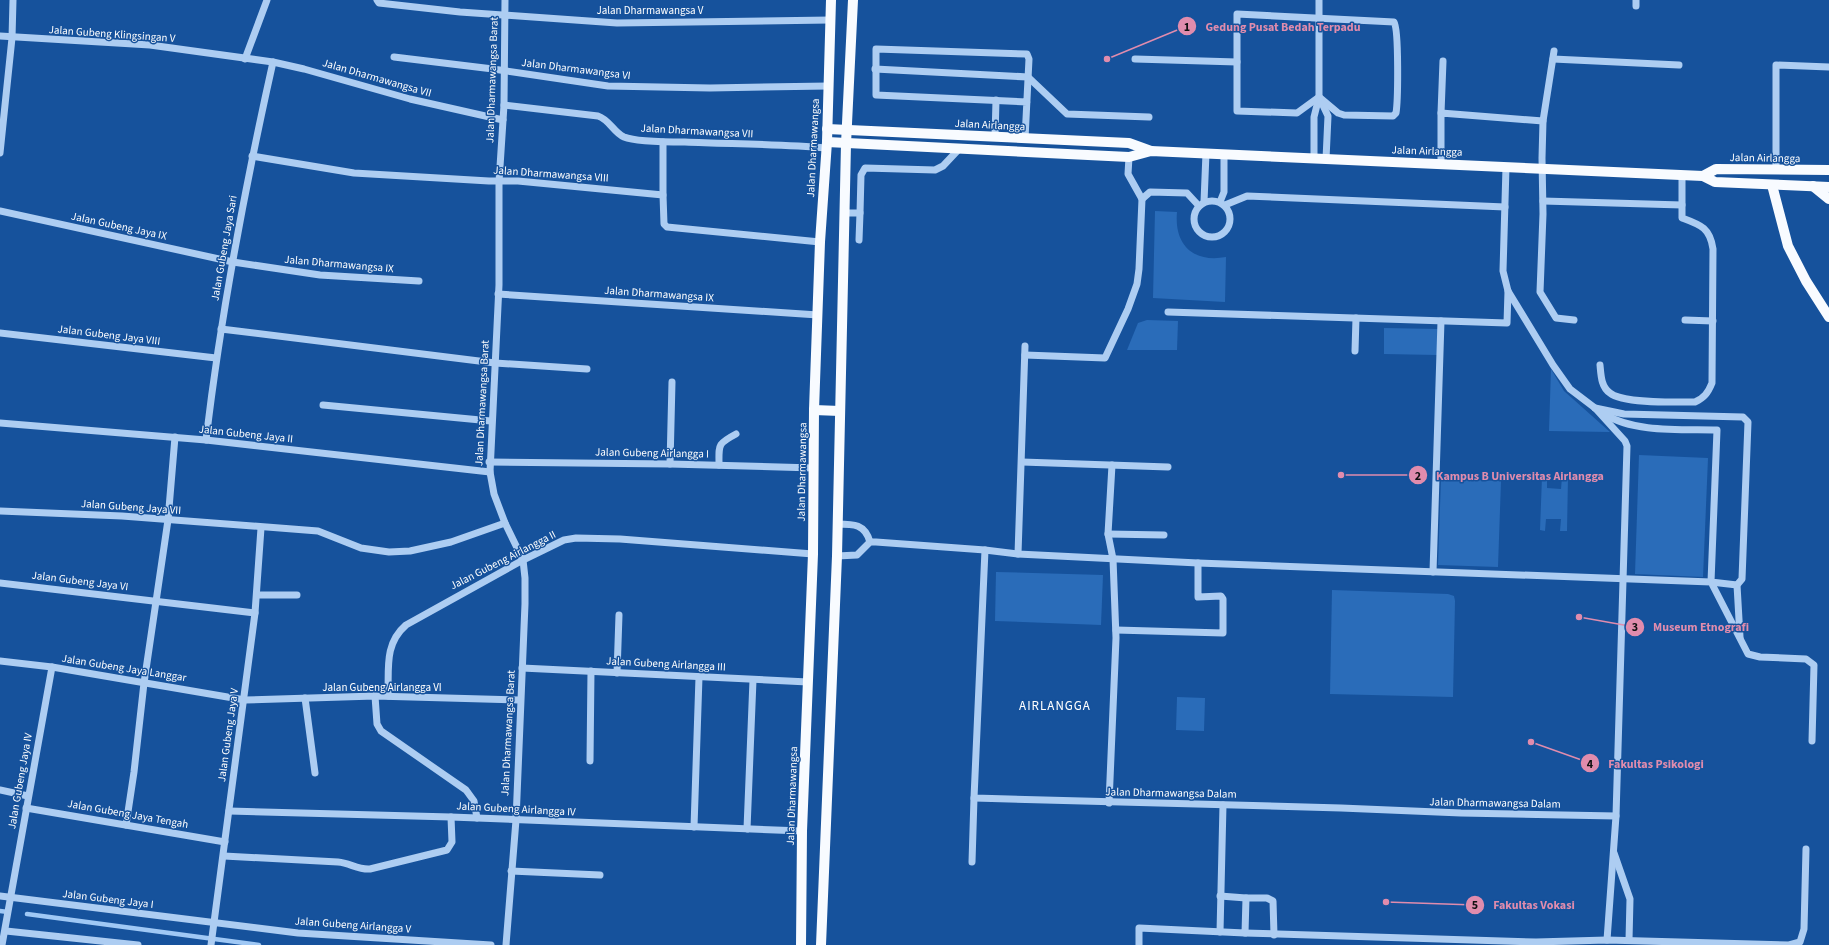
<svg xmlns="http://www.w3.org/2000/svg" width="1829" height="945" viewBox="0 0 1829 945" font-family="'Source Sans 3',sans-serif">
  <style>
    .green { fill: #2a6cb9 }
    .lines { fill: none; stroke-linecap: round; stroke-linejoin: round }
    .stream { stroke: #9fc8f5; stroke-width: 4.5 }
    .minor { stroke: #adcdf2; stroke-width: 7 }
    .major { stroke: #f8fbff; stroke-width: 10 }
    .labels { text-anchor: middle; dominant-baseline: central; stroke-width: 3; stroke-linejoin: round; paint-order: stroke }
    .street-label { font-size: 11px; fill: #fff; stroke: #16529c }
    .quarter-label { font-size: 13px; letter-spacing: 1px; fill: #fff; stroke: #16529c }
    .leader { fill: none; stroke: #e08cad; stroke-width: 1.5 }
    .callout-dot { fill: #e08cad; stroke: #16529c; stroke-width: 1.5 }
    .mark-label { font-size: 12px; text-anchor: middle; font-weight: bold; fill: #111 }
    .callout-label { font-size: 12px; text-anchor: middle; font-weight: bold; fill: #e08cad; stroke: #16529c; stroke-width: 3; stroke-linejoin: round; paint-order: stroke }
  </style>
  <rect width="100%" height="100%" fill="#16529c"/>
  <!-- green -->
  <g class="green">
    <path d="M 1155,211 L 1177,212 C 1174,245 1193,263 1226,257 L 1225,302 L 1153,298 Z"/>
    <path d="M 1147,320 L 1178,321 L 1177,350 L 1127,350 L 1138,323 Z"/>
    <path d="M 1384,328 L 1438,329 L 1437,355 L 1384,354 Z"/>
    <path d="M 1551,369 L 1564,391 L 1610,432 L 1549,431 Z"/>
    <path d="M 1639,455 L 1708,458 L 1703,577 L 1635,574 Z"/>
    <path d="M 1542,477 L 1547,477 L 1547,488 L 1561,489 L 1562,477 L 1568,477 L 1567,531 L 1560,531 L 1561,519 L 1546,519 L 1545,531 L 1540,530 Z"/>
    <path d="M 1441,479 L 1501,481 L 1498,567 L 1438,565 Z"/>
    <path d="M 996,572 L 1103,575 L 1101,625 L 995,621 Z"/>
    <path d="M 1332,590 L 1448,594 L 1454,596 L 1455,601 L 1453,697 L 1330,694 Z"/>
    <path d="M 1177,697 L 1205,698 L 1204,731 L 1176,730 Z"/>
  </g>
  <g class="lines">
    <!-- stream -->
    <g class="stream">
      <path d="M 0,911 L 8,912"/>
      <path d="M 27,914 L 259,945"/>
    </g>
    <!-- minor -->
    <g class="minor">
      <path d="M 377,0 L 379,3 L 460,12 L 617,23 L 830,20"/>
      <path d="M 505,0 L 504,105 L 499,182 L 499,285 L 490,472 L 494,494 L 505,523 L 523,560 L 525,578 L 525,604 L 516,820 L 506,945"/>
      <path d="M 1636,6 L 1636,0"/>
      <path d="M 1237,14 L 1394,22 C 1399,30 1398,101 1396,113 L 1393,116 L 1344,115 L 1338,113 L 1319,97 L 1297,113 L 1237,111 Z"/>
      <path d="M 0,36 L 150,45 L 273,62 L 304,69 L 410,99 L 503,120"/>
      <path d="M 394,57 L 493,69 L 608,86 L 710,88 L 828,86"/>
      <path d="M 245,59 L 267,0"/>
      <path d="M 1135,59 L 1237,62"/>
      <path d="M 1553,59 L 1679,65"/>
      <path d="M 875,69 L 1028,77 L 1067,114 L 1149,117"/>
      <path d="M 1320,99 L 1328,116 L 1326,159"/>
      <path d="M 504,105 L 598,116 C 610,120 613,132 624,137 C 636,142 670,142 685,142 C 732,144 779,144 826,148"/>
      <path d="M 1441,113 L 1443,61"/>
      <path d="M 1543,121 L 1542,158 L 1543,214 L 1540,292 L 1556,318 L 1574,320"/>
      <path d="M 995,137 L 996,100"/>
      <path d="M 1025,139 L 1029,59 L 1027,54 L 876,49 L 876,95 L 1027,102"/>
      <path d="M 0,153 L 12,38 L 13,0"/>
      <path d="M 252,156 L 354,173 L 489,181 L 518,181 L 663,195 L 664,224 L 667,227 L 820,242"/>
      <path d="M 1314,158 L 1314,117 L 1319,97 L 1319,0"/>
      <path d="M 1441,164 L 1441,113 L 1543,121 L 1554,51"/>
      <path d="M 1506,167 L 1503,271 L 1508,291 L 1553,365 L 1570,389 L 1595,408 L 1625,441 L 1627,446 L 1616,816 L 1607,940"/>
      <path d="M 1776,170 L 1776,65 L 1829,67"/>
      <path d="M 663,195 L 663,142"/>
      <path d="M 1142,199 L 1150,192 L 1187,193 L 1199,206"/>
      <circle cx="1212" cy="219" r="18"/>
      <path d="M 1543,201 L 1682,205"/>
      <path d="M 1204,202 L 1206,153"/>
      <path d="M 1220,202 L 1224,192 L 1224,154"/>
      <path d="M 1225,205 L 1247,196 L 1505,207"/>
      <path d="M 0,211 L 233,262 L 320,275 L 419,281"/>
      <path d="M 845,213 L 860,213 L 861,175 L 865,168 L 935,170 L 943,166 L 959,149"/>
      <path d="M 859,240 L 860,213"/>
      <path d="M 498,294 L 818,315"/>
      <path d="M 1168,312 L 1507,323 L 1508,291"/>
      <path d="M 1685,320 L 1713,321"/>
      <path d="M 221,329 L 495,363 L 587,369"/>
      <path d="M 0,333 L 216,358"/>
      <path d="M 1355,351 L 1356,318"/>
      <path d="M 1025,355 L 1105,358 L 1128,309 L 1137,284 L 1139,269 L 1142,199 L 1128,174 L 1129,157"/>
      <path d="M 1600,365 C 1601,375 1601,387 1610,393 C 1623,404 1676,402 1695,402 C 1704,398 1708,393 1712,383 L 1713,249 C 1710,228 1701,225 1682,218 L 1682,175"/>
      <path d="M 323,405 L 491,421"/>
      <path d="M 1595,408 L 1624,414 L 1743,417 L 1748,422 L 1742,579 L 1737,585 L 1740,637"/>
      <path d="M 1605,414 C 1633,433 1683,429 1717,430 L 1711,582 L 1737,585"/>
      <path d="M 0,423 L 206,440 L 490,472"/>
      <path d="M 206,440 C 221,313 245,187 273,62"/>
      <path d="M 489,462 L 670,464 L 814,468"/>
      <path d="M 1022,462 L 1168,467"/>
      <path d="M 670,464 L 672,382"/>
      <path d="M 719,465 C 719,445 717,444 736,434"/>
      <path d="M 0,511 L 122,516 L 318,531 L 361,548 L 389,552 L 410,551 L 451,542 L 505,523"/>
      <path d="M 837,524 C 854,524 865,524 870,542"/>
      <path d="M 1108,534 L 1164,535"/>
      <path d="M 985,550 L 974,798 L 1341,808 L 1461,813 L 1616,816"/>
      <path d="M 1018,554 L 1025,346"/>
      <path d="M 837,556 L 857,555 L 870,542 L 876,542 L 985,550 L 1018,554 L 1198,563 L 1711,582 L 1748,654 L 1760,657 L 1806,659 L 1814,665 L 1812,741"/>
      <path d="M 1433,572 L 1441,321"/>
      <path d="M 0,583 L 255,613"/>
      <path d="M 257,595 L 297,595"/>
      <path d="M 1116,630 L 1223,633 L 1223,599 L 1221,596 L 1198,597 L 1198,563"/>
      <path d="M 0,661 L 52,667 L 245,700 L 375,696 L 520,700"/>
      <path d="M 522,668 L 808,682"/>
      <path d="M 617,673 L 619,615"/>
      <path d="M 375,696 L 377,724 L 381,731 L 466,790 L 474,801 L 477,818"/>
      <path d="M 388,696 C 389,669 384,644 406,625 L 523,560 L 564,540 L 576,538 L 620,539 L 813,554"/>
      <path d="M 305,698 L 315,773"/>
      <path d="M 590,761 L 591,671"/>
      <path d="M 0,790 L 28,796"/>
      <path d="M 1109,803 L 1116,638 L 1113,559 L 1108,534 L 1112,465"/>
      <path d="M 26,808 L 225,842"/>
      <path d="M 229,811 L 451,817 L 802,831"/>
      <path d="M 126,825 L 134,772 L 144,683 L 168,520 L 175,437"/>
      <path d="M 694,827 L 699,677"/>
      <path d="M 747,829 L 753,680"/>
      <path d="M 1614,853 L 1630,899 L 1629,940"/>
      <path d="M 224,856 L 338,862 C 350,863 358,870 370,869 L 447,850 L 452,842 L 451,817"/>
      <path d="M 972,862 L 974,798"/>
      <path d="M 511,871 L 600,875"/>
      <path d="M 0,896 L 298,933 L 491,945"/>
      <path d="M 1220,896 L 1246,898"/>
      <path d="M 6,931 L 138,945"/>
      <path d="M 1220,932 L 1223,805"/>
      <path d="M 1245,933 L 1536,942 L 1607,940 L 1789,945 L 1800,942 L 1804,929 L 1806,849"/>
      <path d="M 2,945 L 52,667"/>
      <path d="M 211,945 L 255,613 L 261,528"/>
      <path d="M 1139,945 L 1139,928 L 1245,933 L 1246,898 L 1267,898 L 1273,901 L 1274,935"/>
    </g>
    <!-- major -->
    <g class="major">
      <path d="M 827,129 L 1129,143 L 1151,151"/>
      <path d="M 827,142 L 1129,157 L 1151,151 L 1703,176 L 1715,182 L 1829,187"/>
      <path d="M 1703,176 L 1716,169 L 1829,170"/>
      <path d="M 1772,185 L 1788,246 L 1806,281 L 1829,317"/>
      <path d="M 1813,186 L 1829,199"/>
      <path d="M 814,410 L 840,411"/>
      <path d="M 801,945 L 802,831 L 813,554 L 814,410 L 820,242 L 827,142 L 831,0"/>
      <path d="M 821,945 L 837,556 L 846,144 L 853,0"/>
    </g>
  </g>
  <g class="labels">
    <!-- street labels -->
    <g class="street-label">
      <text x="650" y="10">Jalan Dharmawangsa V</text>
      <text transform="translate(112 34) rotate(4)">Jalan Gubeng Klingsingan V</text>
      <text transform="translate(576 69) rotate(7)">Jalan Dharmawangsa VI</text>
      <text transform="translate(377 78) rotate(16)">Jalan Dharmawangsa VII</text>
      <text transform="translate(492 80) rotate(-88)">Jalan Dharmawangsa Barat</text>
      <text transform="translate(990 125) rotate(3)">Jalan Airlangga</text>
      <text transform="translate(697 131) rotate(3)">Jalan Dharmawangsa VII</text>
      <text transform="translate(813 148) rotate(-87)">Jalan Dharmawangsa</text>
      <text transform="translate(1427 151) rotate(2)">Jalan Airlangga</text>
      <text transform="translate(1765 158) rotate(1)">Jalan Airlangga</text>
      <text transform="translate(551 174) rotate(4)">Jalan Dharmawangsa VIII</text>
      <text transform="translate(119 226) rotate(12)">Jalan Gubeng Jaya IX</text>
      <text transform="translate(224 248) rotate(-80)">Jalan Gubeng Jaya Sari</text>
      <text transform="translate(339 264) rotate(5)">Jalan Dharmawangsa IX</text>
      <text transform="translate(659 294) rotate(4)">Jalan Dharmawangsa IX</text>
      <text transform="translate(109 335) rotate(7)">Jalan Gubeng Jaya VIII</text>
      <text transform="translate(482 403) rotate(-87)">Jalan Dharmawangsa Barat</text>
      <text transform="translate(246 434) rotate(6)">Jalan Gubeng Jaya II</text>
      <text transform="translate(652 453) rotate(1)">Jalan Gubeng Airlangga I</text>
      <text transform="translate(802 472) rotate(-89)">Jalan Dharmawangsa</text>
      <text transform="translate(131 507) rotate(4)">Jalan Gubeng Jaya VII</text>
      <text transform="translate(503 560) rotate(-27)">Jalan Gubeng Airlangga II</text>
      <text transform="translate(80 581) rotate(7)">Jalan Gubeng Jaya VI</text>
      <text transform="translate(666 664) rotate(3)">Jalan Gubeng Airlangga III</text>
      <text transform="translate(124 668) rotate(9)">Jalan Gubeng Jaya Langgar</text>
      <text x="382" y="687">Jalan Gubeng Airlangga VI</text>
      <text transform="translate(508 733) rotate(-87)">Jalan Dharmawangsa Barat</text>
      <text transform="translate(228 735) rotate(-82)">Jalan Gubeng Jaya V</text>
      <text transform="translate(20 781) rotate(-80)">Jalan Gubeng Jaya IV</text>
      <text transform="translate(1171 793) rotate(1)">Jalan Dharmawangsa Dalam</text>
      <text transform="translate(792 796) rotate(-88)">Jalan Dharmawangsa</text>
      <text transform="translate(1495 803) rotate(1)">Jalan Dharmawangsa Dalam</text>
      <text transform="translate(516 809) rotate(3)">Jalan Gubeng Airlangga IV</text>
      <text transform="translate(128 814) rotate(10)">Jalan Gubeng Jaya Tengah</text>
      <text transform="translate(108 899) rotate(7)">Jalan Gubeng Jaya I</text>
      <text transform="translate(353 925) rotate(4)">Jalan Gubeng Airlangga V</text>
    </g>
    <!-- quarter labels -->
    <g class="quarter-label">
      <text x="1055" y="706">AIRLANGGA</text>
    </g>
  </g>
  <!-- callouts -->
  <path class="leader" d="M1107 59L1187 26M1341 475L1418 475M1579 617L1635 627M1531 742L1590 763M1386 902L1475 905"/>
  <g class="callout-dot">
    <circle cx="1107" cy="59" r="4"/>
    <circle cx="1341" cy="475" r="4"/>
    <circle cx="1579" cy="617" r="4"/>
    <circle cx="1531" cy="742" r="4"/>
    <circle cx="1386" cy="902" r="4"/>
    <circle cx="1187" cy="26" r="10"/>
    <circle cx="1418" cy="475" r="10"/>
    <circle cx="1635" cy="627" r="10"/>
    <circle cx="1590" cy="763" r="10"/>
    <circle cx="1475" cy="905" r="10"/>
  </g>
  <g class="mark-label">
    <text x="1187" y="31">1</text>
    <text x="1418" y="480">2</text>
    <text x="1635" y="631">3</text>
    <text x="1590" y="768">4</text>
    <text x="1475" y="909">5</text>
  </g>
  <g class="callout-label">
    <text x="1283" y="31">Gedung Pusat Bedah Terpadu</text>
    <text x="1520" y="480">Kampus B Universitas Airlangga</text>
    <text x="1701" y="631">Museum Etnografi</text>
    <text x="1656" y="768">Fakultas Psikologi</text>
    <text x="1534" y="909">Fakultas Vokasi</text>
  </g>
</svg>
